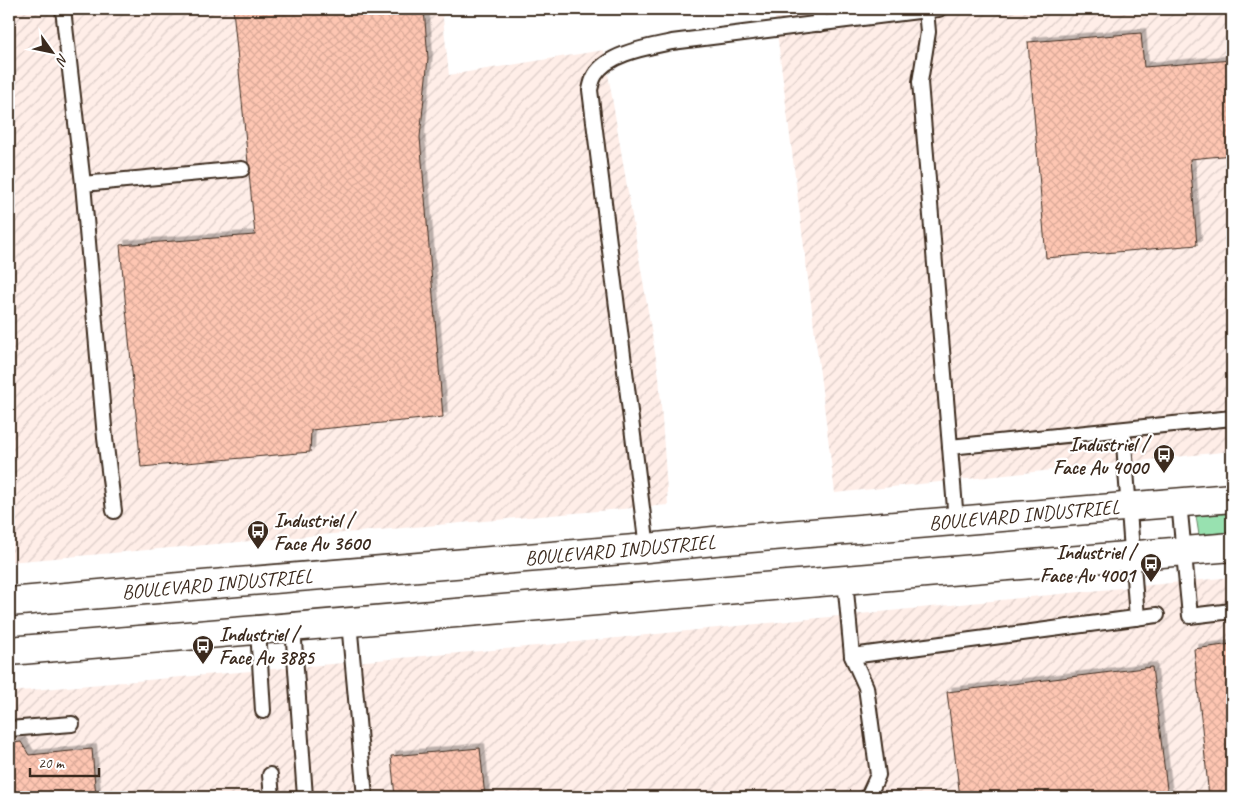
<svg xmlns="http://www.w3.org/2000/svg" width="1241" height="806" viewBox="0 0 1241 806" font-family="Caveat,sans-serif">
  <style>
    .industrial { fill: url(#industrial-furrows) }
    .grass { fill: #98e1b0; stroke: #6a8667 }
    .building { fill: url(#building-cross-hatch); stroke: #3b2a1e; filter: url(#shadow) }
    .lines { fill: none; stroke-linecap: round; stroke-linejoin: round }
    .service-casing { stroke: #3b2a1e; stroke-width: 18 }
    .tertiary-casing { stroke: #3b2a1e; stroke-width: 31 }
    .service { stroke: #fff; stroke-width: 14 }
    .tertiary { stroke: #fff; stroke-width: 28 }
    .labels { text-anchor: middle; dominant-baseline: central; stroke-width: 4.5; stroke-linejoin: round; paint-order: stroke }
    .poi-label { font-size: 20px; font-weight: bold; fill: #3b2a1e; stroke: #fff; text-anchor: end }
    .street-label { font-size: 20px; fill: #3b2a1e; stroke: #fff }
  </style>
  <defs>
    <pattern id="industrial-furrows" width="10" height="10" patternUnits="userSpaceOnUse" patternTransform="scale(1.25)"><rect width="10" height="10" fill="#ffeee8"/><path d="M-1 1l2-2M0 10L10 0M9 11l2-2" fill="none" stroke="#dbccc7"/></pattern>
    <pattern id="building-cross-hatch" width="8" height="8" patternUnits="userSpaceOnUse" patternTransform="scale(1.25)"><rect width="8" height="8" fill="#fec6b2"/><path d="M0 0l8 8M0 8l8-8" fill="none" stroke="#dbaa99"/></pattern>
    <filter id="shadow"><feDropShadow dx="4.5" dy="-4.5" stdDeviation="0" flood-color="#0004"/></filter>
  </defs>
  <rect width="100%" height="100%" fill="#fff"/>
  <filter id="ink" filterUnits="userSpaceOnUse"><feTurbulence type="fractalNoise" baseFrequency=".02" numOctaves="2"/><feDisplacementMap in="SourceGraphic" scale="10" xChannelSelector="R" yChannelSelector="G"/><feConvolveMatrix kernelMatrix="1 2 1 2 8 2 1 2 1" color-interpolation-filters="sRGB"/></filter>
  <g filter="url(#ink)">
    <!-- industrial -->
    <g class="industrial">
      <path d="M 9,9 L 442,9 L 449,75 L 604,50 L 659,376 L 668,505 L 9,562 Z"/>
      <path d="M 774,9 L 1232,9 L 1232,451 L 835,493 Z"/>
      <path d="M 1232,577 L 1232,797 L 9,797 L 9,692 L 516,648 Z"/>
    </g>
    <!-- grass -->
    <path class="grass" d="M 1232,513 L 1232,532 L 1199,535 L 1196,516 Z"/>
    <!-- building -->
    <g class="building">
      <path d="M 233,9 L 424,9 L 428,58 L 420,137 L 443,417 L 311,430 L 310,452 L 141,467 L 120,245 L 255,235 Z"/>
      <path d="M 1141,33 L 1144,67 L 1232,60 L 1232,155 L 1190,159 L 1197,245 L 1046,258 L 1028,42 Z"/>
      <path d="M 1232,644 L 1232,797 L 1209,797 L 1194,649 Z"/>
      <path d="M 1152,667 L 1168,797 L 960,797 L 947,692 Z"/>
      <path d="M 21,742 L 29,755 L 92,749 L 96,797 L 9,797 L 9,756 L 13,743 Z"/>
      <path d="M 480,748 L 485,797 L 395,797 L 391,756 Z"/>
    </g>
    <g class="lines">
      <!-- service casing -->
      <g class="service-casing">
        <g id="service">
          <path d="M 63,9 L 83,184"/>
          <path d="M 818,9 L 820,24"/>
          <path d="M 926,10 L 939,9"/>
          <path d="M 1123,430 L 1137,618"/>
          <path d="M 1179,502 L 1190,616 L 1232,611"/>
          <path d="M 114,511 L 105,438 L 83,184 L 242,169"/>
          <path d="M 956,521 L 950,447 L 1232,418"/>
          <path d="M 647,548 L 590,90 C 591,85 592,80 595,75 C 608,53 649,47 672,42 L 926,10 L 928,32 L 920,82 L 950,447"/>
          <path d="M 845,580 L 852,656 L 866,687 L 878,775 L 868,797"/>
          <path d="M 349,622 L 365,797"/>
          <path d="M 293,627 L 305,797"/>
          <path d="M 258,630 L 263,711"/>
          <path d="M 852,656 L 1157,615"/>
          <path d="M 9,729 L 72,724"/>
          <path d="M 270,775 L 272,797"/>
        </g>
      </g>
      <!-- tertiary casing -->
      <g class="tertiary-casing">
        <g id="tertiary">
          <path d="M 9,602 L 214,584 L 647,548 L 714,541 L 1232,498"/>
          <path d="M 9,651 L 1232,547"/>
        </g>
      </g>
      <!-- service -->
      <use href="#service" class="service"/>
      <!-- tertiary -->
      <use href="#tertiary" class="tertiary"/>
    </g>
  </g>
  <!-- icons -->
  <defs>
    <g id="bus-pin" transform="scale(1.125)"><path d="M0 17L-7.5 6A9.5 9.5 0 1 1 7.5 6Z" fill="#3b2a1e" stroke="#fff"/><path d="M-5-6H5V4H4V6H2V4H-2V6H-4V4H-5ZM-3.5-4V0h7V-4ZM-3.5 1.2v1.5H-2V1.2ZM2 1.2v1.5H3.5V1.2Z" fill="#fff"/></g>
  </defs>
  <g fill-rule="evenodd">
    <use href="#bus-pin" x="1164" y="455"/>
    <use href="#bus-pin" x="258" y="531"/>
    <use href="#bus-pin" x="1151" y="564"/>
    <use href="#bus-pin" x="203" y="646"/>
  </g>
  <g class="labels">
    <!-- poi labels -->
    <g class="poi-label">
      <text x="1148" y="444">Industriel /<tspan x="1148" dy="23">Face Au 4000</tspan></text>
      <text x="274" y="520" text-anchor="start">Industriel /<tspan x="274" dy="23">Face Au 3600</tspan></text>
      <text x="1135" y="552">Industriel /<tspan x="1135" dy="23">Face Au 4001</tspan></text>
      <text x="219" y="634" text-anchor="start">Industriel /<tspan x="219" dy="23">Face Au 3885</tspan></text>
    </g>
    <!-- street labels -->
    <g class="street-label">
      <text transform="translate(1024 515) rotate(-5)">BOULEVARD INDUSTRIEL</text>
      <text transform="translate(620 550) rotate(-5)">BOULEVARD INDUSTRIEL</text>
      <text transform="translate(217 584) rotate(-5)">BOULEVARD INDUSTRIEL</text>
    </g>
  </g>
  <!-- margin -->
  <rect width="1241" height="806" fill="none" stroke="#fff" stroke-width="30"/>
  <rect x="15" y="15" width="1211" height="776" fill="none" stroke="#3b2a1e" stroke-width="2" filter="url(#ink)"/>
  <!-- north arrow -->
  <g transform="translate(52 52) rotate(123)" stroke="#ffffff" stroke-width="4" paint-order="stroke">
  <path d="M0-4L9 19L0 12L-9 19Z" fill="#3b2a1e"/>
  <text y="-8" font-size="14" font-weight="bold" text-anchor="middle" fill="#3b2a1e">N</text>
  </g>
  <!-- scale -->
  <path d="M30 768v8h69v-8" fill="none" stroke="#3b2a1e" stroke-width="2.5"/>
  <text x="38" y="768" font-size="15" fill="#3b2a1e" stroke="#ffffff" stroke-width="4" paint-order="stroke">20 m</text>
</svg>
